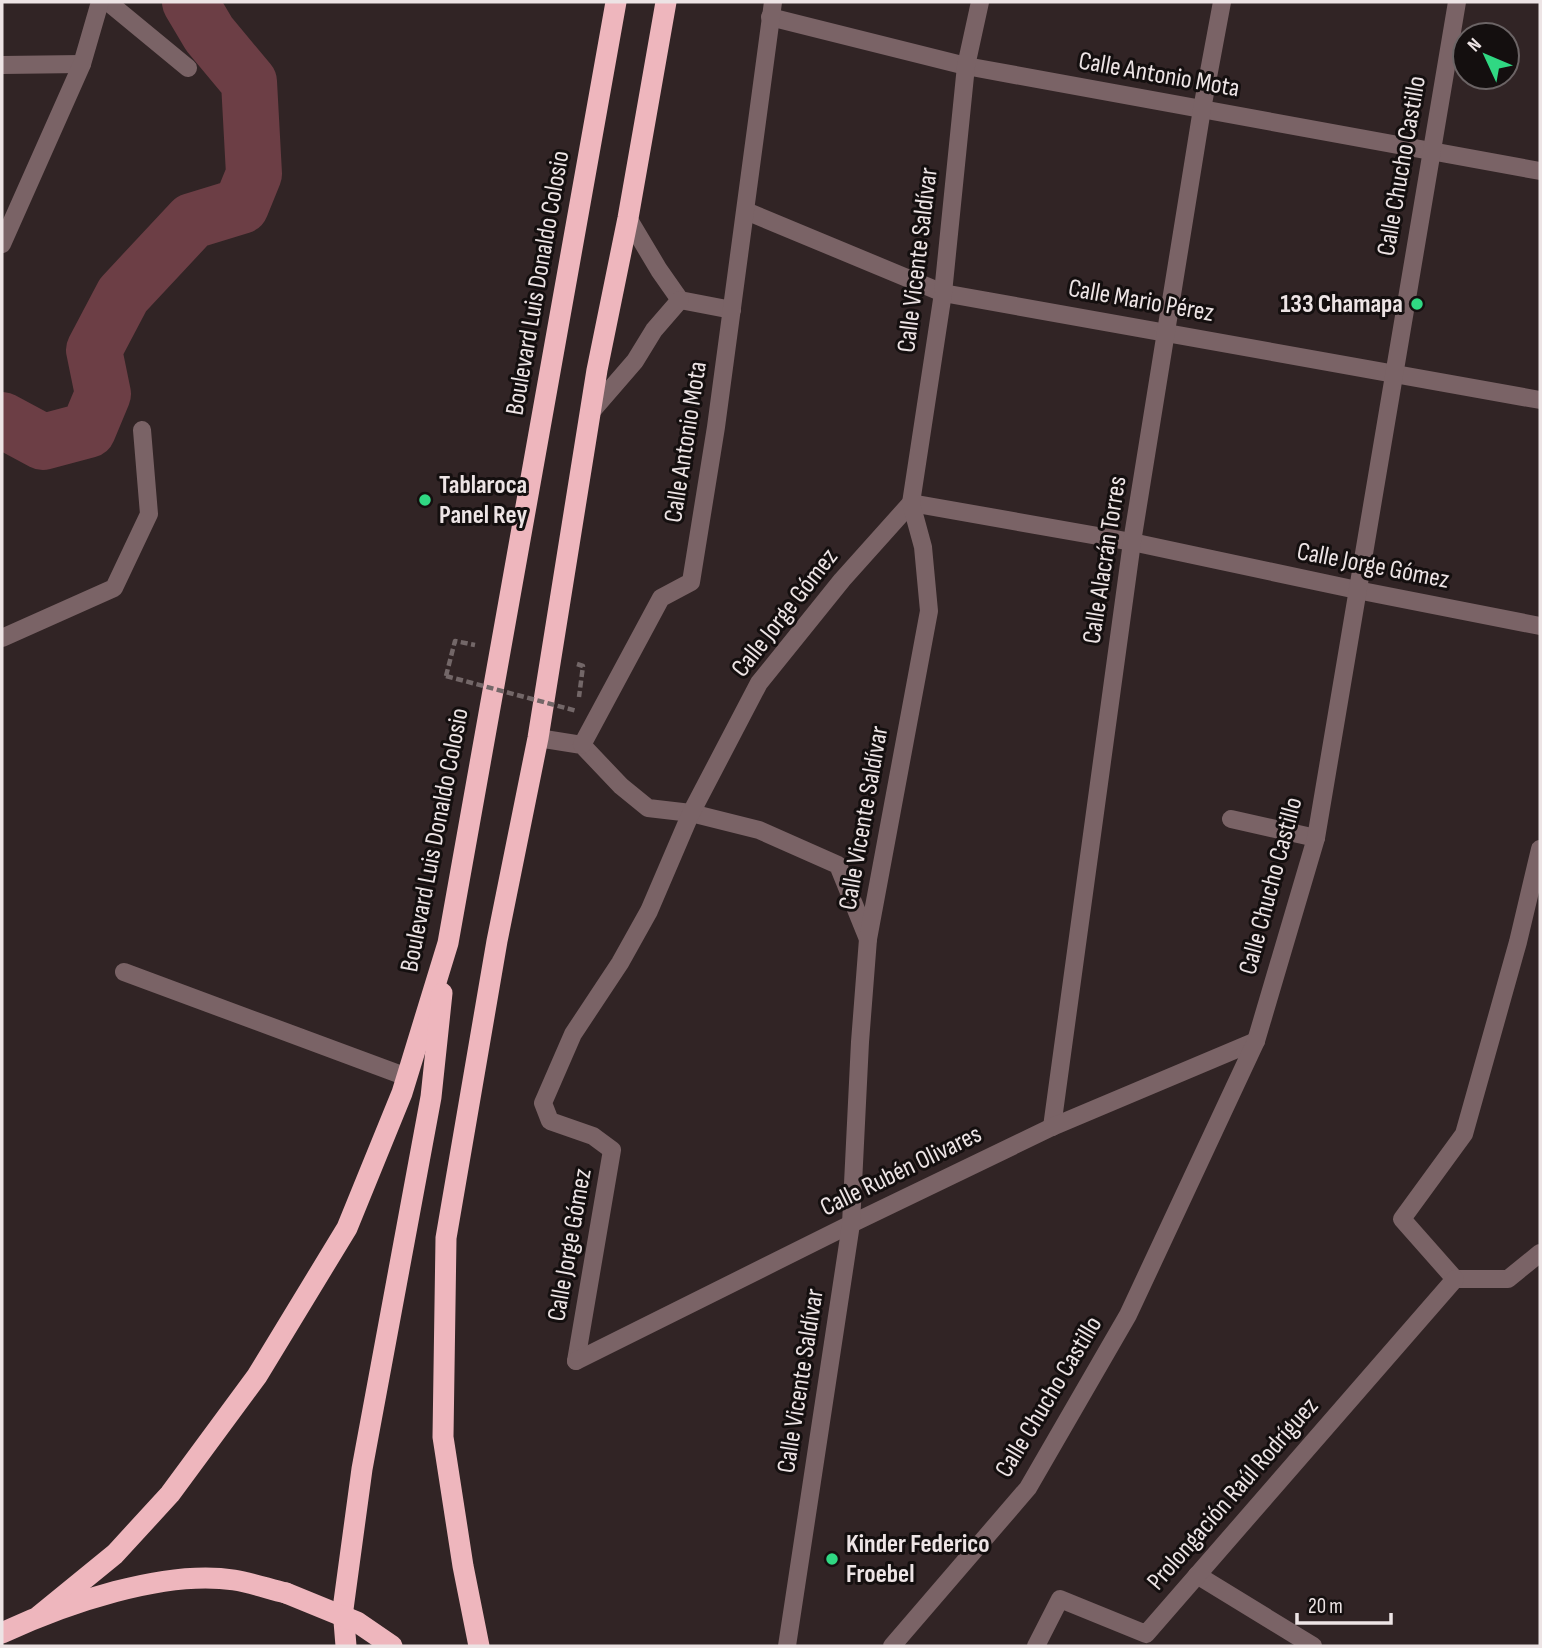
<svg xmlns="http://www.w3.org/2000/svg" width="1542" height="1648" viewBox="0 0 1542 1648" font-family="'Sofia Sans Condensed',sans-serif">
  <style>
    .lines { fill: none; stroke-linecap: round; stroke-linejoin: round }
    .river { stroke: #6c3e45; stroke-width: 56 }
    .path { stroke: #736768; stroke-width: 4.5; stroke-dasharray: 7 3.5; stroke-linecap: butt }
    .minor { stroke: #7a6366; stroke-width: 18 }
    .highway { stroke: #eeb6bd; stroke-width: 21 }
    .path-bridge { stroke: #736768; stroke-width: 4.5; stroke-dasharray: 7 3.5; stroke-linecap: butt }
    .highway-bridge { stroke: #eeb6bd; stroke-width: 21 }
    .poi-dot { fill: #30d883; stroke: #140f0f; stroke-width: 2.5 }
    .labels { text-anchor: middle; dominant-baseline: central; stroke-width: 6; stroke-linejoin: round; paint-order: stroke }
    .street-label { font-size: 26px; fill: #ede4e5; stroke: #140f0f }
    .poi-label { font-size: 26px; font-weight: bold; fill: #ede4e5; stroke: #140f0f; text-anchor: start }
  </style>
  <rect width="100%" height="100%" fill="#312425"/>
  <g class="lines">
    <!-- river -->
    <path class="river" d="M 2,420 L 43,442 L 88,430 L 103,394 L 94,350 L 123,295 L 192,221 L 241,206 L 254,174 L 249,82 L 209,34 L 190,2"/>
    <!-- path -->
    <g class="path">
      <path d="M 577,664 L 583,666 L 579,697"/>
      <path d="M 446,676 L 455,641 L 475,645"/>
    </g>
    <!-- minor -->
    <g class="minor">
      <path d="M 108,2 L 188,68"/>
      <path d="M 770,17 L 966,66 L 1540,171"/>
      <path d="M 2,65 L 82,64"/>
      <path d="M 746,211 L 943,293 L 1540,400"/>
      <path d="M 628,218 L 659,270 L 680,300 L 732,310"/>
      <path d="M 2,244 L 82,64 L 100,2"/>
      <path d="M 590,413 L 635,361 L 654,330 L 680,300"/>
      <path d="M 911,503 L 1132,542 L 1357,590 L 1540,626"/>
      <path d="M 2,638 L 114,588 L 149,514 L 142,430"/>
      <path d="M 538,738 L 582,745 L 621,786 L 648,808 L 691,813 L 759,830 L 838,865 L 868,939"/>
      <path d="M 582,745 L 661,598 L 691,582 L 716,427 L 773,2"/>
      <path d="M 1231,819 L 1316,838"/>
      <path d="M 124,972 L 407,1077"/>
      <path d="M 1052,1127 L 1132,542 L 1202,109 L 1222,2"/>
      <path d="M 1455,1279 L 1402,1219 L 1464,1134 L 1518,942 L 1540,849"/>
      <path d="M 1455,1279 L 1508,1279 L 1540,1253"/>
      <path d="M 576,1361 L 612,1150 L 593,1136 L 550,1121 L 543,1103 L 573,1034 L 620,963 L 649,911 L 691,813 L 759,683 L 842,580 L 911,503"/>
      <path d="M 576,1361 L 851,1224 L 1052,1127 L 1256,1041"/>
      <path d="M 1197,1575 L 1313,1646"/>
      <path d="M 787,1646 L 851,1224 L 860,1042 L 868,939 L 929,611 L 923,547 L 911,503 L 943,293 L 966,66 L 980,2"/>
      <path d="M 892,1646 L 1028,1488 L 1128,1315 L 1256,1041 L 1316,838 L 1457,2"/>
      <path d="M 1036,1646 L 1060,1599 L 1146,1634 L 1455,1279"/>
    </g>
    <!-- highway -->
    <g class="highway">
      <path d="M 39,1616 L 115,1554 L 170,1494 L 257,1376 L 347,1228 L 402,1093 L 448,943 L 616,2"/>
      <path d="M 2,1633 C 64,1604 165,1569 234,1580 C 252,1583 269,1589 286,1593"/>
      <path d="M 346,1646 L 343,1609 L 362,1469 L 431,1097 L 442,993"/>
      <path d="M 479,1646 L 463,1566 L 443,1437 L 446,1238 L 497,941 L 538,738 L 597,370 L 628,218 L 666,2"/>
    </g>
    <!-- path-bridge -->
    <path class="path-bridge" d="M 446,676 L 577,711"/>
    <!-- highway-bridge -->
    <path class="highway-bridge" d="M 286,1593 L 357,1622 L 392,1646"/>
  </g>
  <!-- markers -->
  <g class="poi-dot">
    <circle cx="1417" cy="304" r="7"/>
    <circle cx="425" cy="500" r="7"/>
    <circle cx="832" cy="1559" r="7"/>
  </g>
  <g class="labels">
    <!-- street labels -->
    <g class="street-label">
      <text transform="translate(1159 75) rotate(10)">Calle Antonio Mota</text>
      <text transform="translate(1402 166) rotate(-80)">Calle Chucho Castillo</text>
      <text transform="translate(918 260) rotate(-83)">Calle Vicente Saldívar</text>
      <text transform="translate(538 283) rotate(-80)">Boulevard Luis Donaldo Colosio</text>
      <text transform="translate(1141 301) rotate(10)">Calle Mario Pérez</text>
      <text transform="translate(686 442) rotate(-81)">Calle Antonio Mota</text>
      <text transform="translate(1105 560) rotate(-81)">Calle Alacrán Torres</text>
      <text transform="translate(1373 566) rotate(11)">Calle Jorge Gómez</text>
      <text transform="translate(785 613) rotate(-52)">Calle Jorge Gómez</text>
      <text transform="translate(864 818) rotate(-80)">Calle Vicente Saldívar</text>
      <text transform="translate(435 840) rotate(-79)">Boulevard Luis Donaldo Colosio</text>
      <text transform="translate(1271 886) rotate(-75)">Calle Chucho Castillo</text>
      <text transform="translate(901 1171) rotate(-26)">Calle Rubén Olivares</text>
      <text transform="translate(570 1245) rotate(-80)">Calle Jorge Gómez</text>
      <text transform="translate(801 1381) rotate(-81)">Calle Vicente Saldívar</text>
      <text transform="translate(1049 1397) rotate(-59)">Calle Chucho Castillo</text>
      <text transform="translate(1233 1494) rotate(-49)">Prolongación Raúl Rodríguez</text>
    </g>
    <!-- poi labels -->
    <g class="poi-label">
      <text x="1403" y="304" text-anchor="end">133 Chamapa</text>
      <text x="439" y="485">Tablaroca<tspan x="439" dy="30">Panel Rey</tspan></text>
      <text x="846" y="1544">Kinder Federico<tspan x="846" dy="30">Froebel</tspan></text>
    </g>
  </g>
  <!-- border -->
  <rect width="1542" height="1648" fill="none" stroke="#ede4e5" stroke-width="7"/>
  <!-- north arrow -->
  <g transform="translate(1486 56) rotate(314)"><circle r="33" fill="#140f0f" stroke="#6b6465" stroke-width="2"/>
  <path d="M0-5L12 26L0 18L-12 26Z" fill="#30d883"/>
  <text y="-10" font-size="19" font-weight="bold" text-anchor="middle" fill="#ede4e5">N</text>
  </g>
  <!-- scale -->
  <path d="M1297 1613v10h94v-10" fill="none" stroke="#ede4e5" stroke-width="3.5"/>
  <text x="1308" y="1613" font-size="21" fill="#ede4e5" stroke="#140f0f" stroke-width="5" paint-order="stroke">20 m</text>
</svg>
